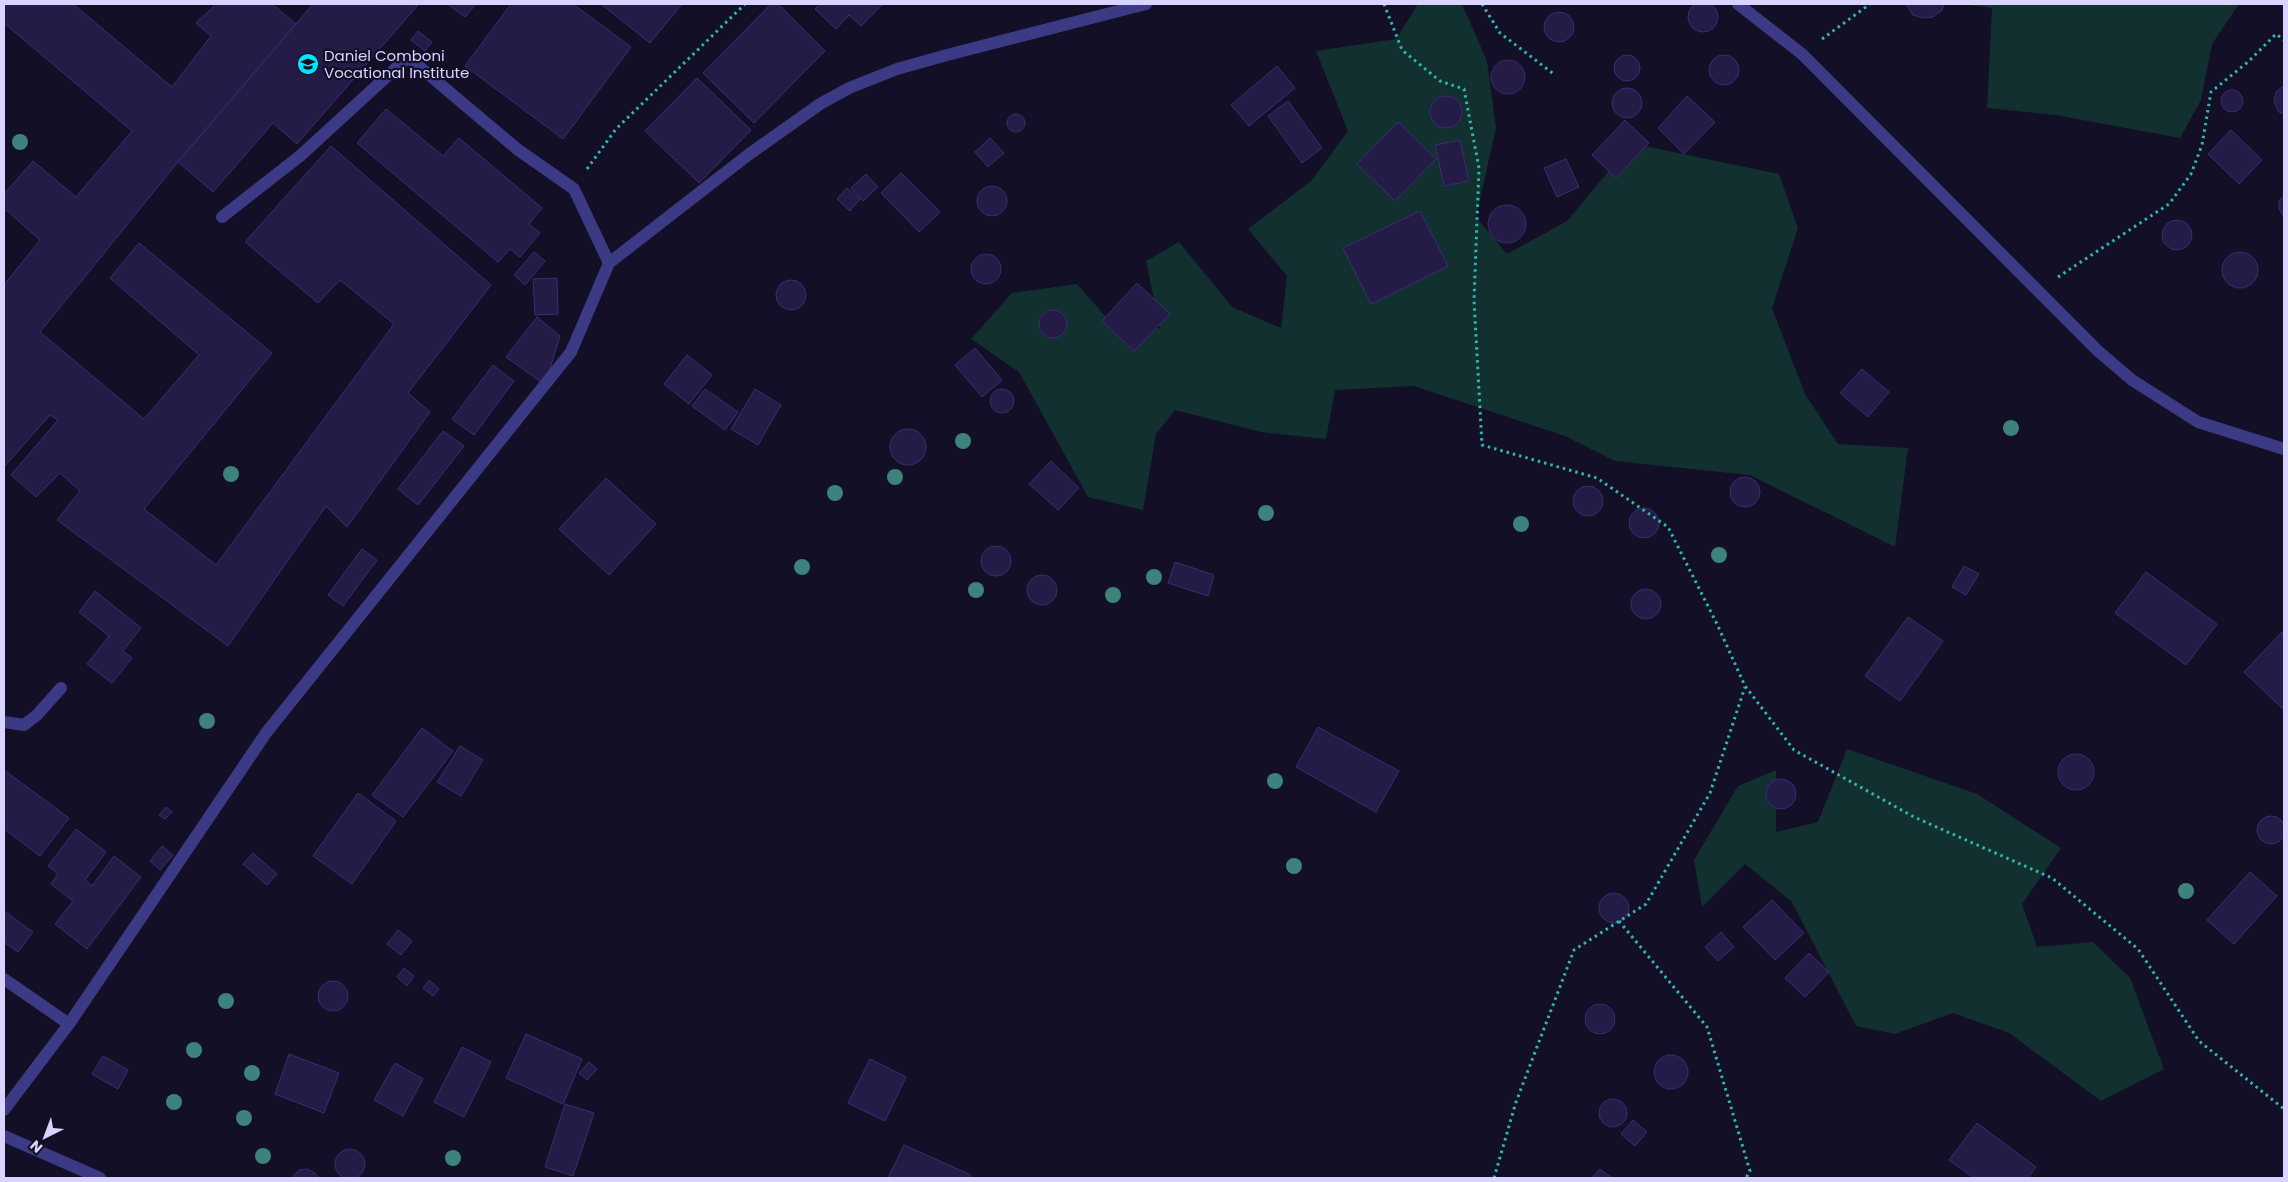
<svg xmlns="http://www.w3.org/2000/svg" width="2288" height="1182" viewBox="0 0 2288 1182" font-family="Poppins,sans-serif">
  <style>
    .green { fill: #12302f }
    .building { fill: #241b47; stroke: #3b2d73 }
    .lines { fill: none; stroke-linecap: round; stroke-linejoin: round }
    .path { stroke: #2fb8b0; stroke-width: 3; stroke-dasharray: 2.5 4; stroke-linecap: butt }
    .service { stroke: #3d3a85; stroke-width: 12 }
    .minor { stroke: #3d3a85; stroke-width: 12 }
    .tree { fill: #3d827b }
    .labels { text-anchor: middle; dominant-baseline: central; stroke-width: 4.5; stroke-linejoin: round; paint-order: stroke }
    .poi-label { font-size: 15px; fill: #d9d4ff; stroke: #130f26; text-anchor: start }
  </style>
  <rect width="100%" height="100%" fill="#130f26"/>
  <!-- green -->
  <g class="green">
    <path d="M 1418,4 L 1462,4 L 1487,61 L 1496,128 L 1476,217 L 1507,254 L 1567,221 L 1607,173 L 1625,142 L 1779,174 L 1798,228 L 1772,308 L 1805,394 L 1838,444 L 1908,448 L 1895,547 L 1750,475 L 1615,461 L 1565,436 L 1414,386 L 1335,390 L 1326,439 L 1261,432 L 1175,410 L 1156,434 L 1143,510 L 1088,497 L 1019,372 L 971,339 L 1012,293 L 1077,284 L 1120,333 L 1160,328 L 1146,261 L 1179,242 L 1232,307 L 1281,328 L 1287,276 L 1248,229 L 1312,180 L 1348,131 L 1316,51 L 1396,39 Z"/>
    <path d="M 1962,4 L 2239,4 L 2212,44 L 2201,100 L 2180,138 L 2056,115 L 1987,108 L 1992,8 Z"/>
    <path d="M 1847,749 L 1977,794 L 2061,848 L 2022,904 L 2037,947 L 2093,942 L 2130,978 L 2164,1069 L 2101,1101 L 2009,1033 L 1953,1013 L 1895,1034 L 1856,1026 L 1792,902 L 1745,864 L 1702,907 L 1694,860 L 1738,786 L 1776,770 L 1776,832 L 1818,822 Z"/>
  </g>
  <!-- building -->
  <g class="building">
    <circle cx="1703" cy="17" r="15"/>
    <path d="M 4,4 L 73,4 L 172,87 L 211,36 L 196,23 L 216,4 L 272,4 L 296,24 L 178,162 L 40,332 L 144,419 L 199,355 L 110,278 L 139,243 L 272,353 L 144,509 L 216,565 L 394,324 L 340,280 L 318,303 L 245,242 L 331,146 L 491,285 L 408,393 L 430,412 L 347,527 L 326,506 L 228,646 L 57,520 L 80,491 L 60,473 L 36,497 L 11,475 L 58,420 L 50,415 L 4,467 L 4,285 L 40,240 L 4,208 L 4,194 L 33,161 L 76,197 L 132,131 L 4,23 Z"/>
    <path d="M 313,4 L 418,5 L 297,144 L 273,123 L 213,192 L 178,162 Z"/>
    <path d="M 448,4 L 476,4 L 465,17 Z"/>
    <path d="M 511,4 L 573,4 L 631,47 L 563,139 L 465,66 Z"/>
    <path d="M 601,4 L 682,4 L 650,43 Z"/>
    <path d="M 771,4 L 778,4 L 825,51 L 754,123 L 703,73 Z"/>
    <path d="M 820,4 L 883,4 L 861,26 L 849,15 L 836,29 L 815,9 Z"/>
    <path d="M 1906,4 L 1944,4 L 1942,10 L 1933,17 L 1923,18 L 1913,15 Z"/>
    <circle cx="1559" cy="27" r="15"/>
    <path d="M 418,31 L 432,42 L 425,51 L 411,40 Z"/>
    <circle cx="1627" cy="68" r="13"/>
    <circle cx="1724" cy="70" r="15"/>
    <circle cx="1508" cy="77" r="17"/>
    <path d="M 1277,66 L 1295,88 L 1249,126 L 1231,105 Z"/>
    <path d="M 697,78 L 751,130 L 699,183 L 645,131 Z"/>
    <path d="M 2283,86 L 2284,86 L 2284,114 L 2279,112 L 2274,102 L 2276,92 Z"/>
    <circle cx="1627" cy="103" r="15"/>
    <circle cx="2232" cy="101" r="11"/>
    <circle cx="1446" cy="112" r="16"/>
    <path d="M 1687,96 L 1715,122 L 1684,154 L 1658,128 Z"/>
    <path d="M 1288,101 L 1322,148 L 1302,163 L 1268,116 Z"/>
    <path d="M 386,109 L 443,156 L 459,138 L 542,208 L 529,224 L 540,233 L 520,257 L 510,249 L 498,262 L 357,143 Z"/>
    <circle cx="1016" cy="123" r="9"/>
    <path d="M 1625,120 L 1649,143 L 1616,178 L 1592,155 Z"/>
    <path d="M 1398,122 L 1436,159 L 1395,201 L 1357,164 Z"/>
    <path d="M 2231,130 L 2262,160 L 2239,184 L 2208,154 Z"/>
    <path d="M 990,138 L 1004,153 L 988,167 L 975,152 Z"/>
    <path d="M 1460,140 L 1469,181 L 1444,186 L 1435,145 Z"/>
    <path d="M 1566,159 L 1579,187 L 1557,197 L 1544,168 Z"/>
    <path d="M 901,173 L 940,212 L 919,232 L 881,193 Z"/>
    <path d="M 866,174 L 878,187 L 863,201 L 851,188 Z"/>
    <circle cx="992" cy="201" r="15"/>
    <path d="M 847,188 L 860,199 L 850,211 L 837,199 Z"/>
    <path d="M 2284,195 L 2284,217 L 2279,209 L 2279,201 Z"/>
    <circle cx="1507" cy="224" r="19"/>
    <path d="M 1420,211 L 1448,266 L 1371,304 L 1343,248 Z"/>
    <circle cx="2177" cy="235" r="15"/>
    <circle cx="2240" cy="270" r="18"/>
    <path d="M 534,252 L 545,261 L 525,285 L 514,275 Z"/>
    <circle cx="986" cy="269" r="15"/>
    <path d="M 557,278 L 558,314 L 535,315 L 533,279 Z"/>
    <circle cx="791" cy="295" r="15"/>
    <path d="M 1137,283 L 1170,314 L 1134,351 L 1102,321 Z"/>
    <circle cx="1053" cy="324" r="14"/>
    <path d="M 537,317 L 560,336 L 545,385 L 506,357 Z"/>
    <path d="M 975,348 L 1002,380 L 982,397 L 955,365 Z"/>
    <path d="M 687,355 L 712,375 L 689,404 L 664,384 Z"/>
    <path d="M 493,365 L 514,381 L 474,435 L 452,419 Z"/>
    <path d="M 1862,369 L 1889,392 L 1868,417 L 1840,393 Z"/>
    <path d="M 705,389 L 738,412 L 725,430 L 692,406 Z"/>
    <path d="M 755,389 L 781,405 L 758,445 L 731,429 Z"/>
    <circle cx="1002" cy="401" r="12"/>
    <circle cx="908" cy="447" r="18"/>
    <path d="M 443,431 L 464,446 L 418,505 L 398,489 Z"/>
    <path d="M 1051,461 L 1079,488 L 1058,510 L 1029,484 Z"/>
    <circle cx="1745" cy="492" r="15"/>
    <path d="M 606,478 L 656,524 L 609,575 L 559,529 Z"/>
    <circle cx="1588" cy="501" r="15"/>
    <circle cx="1644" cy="523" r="15"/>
    <circle cx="996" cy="561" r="15"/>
    <path d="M 362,549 L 377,560 L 343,606 L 328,595 Z"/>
    <path d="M 1175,562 L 1214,575 L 1208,596 L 1168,583 Z"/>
    <path d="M 1964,566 L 1979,574 L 1966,595 L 1952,587 Z"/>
    <path d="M 2146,572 L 2217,624 L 2186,665 L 2115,613 Z"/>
    <circle cx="1042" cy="590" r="15"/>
    <circle cx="1646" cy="604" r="15"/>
    <path d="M 95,591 L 141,628 L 123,651 L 132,658 L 112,683 L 87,664 L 109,636 L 79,612 Z"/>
    <path d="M 1908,617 L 1943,641 L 1900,701 L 1865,676 Z"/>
    <path d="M 2282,632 L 2284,635 L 2284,710 L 2244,672 Z"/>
    <path d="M 1318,727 L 1399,771 L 1376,812 L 1296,767 Z"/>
    <path d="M 422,728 L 453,751 L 403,817 L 372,795 Z"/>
    <path d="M 460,746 L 483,760 L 461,796 L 437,782 Z"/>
    <circle cx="2076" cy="772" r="18"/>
    <path d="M 4,770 L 69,818 L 40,856 L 4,829 Z"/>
    <circle cx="1781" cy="794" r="15"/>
    <path d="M 358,793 L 396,821 L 352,884 L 313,856 Z"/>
    <path d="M 166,807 L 172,812 L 165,819 L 159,815 Z"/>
    <circle cx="2271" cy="830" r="14"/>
    <path d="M 76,829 L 106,852 L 85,880 L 92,886 L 114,856 L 141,877 L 87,949 L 55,924 L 73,901 L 51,884 L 58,874 L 48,866 Z"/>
    <path d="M 162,846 L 173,855 L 160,870 L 150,861 Z"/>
    <path d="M 253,853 L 277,874 L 267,885 L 243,864 Z"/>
    <path d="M 2250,872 L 2277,896 L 2234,944 L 2207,920 Z"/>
    <circle cx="1614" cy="908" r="15"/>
    <path d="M 1772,900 L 1804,933 L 1775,960 L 1743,927 Z"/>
    <path d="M 4,911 L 33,932 L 18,952 L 4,942 Z"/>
    <path d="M 398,930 L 412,941 L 401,955 L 387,944 Z"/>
    <path d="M 1721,932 L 1734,947 L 1718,961 L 1705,947 Z"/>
    <path d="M 1809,953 L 1829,972 L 1805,997 L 1785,978 Z"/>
    <path d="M 404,968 L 414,976 L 407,986 L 397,977 Z"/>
    <path d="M 429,980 L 439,989 L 433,996 L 423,988 Z"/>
    <circle cx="333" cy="996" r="15"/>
    <circle cx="1600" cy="1019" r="15"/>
    <path d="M 526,1034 L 582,1059 L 563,1104 L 506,1078 Z"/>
    <path d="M 462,1047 L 491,1062 L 464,1117 L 434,1102 Z"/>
    <path d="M 289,1054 L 339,1073 L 324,1113 L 275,1094 Z"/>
    <circle cx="1671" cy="1072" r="17"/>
    <path d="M 103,1056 L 128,1070 L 118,1089 L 92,1074 Z"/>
    <path d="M 870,1059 L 906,1077 L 885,1121 L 848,1103 Z"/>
    <path d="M 589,1062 L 597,1069 L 587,1080 L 579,1073 Z"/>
    <path d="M 395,1063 L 423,1079 L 403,1116 L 374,1100 Z"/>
    <circle cx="1613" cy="1113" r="14"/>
    <path d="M 565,1104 L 594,1113 L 573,1176 L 545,1167 Z"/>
    <path d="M 1633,1120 L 1647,1132 L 1635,1146 L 1621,1134 Z"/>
    <path d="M 1977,1123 L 2036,1167 L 2028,1178 L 1974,1178 L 1949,1160 Z"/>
    <path d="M 904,1145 L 971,1175 L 970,1178 L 888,1178 Z"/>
    <circle cx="350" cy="1164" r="15"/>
    <path d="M 307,1169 L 315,1173 L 318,1178 L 292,1178 L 299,1170 Z"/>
    <path d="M 1600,1169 L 1612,1178 L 1592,1178 Z"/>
  </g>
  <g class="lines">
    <!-- path -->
    <g class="path">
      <path d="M 1384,4 L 1402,50 L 1440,81 L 1464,89 L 1479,168 L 1474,300 L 1482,445 L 1597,478 L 1668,527 L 1717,624 L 1745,686 L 1794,750 L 1914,817 L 2052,878 L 2138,949 L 2199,1041 L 2284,1109"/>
      <path d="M 1482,4 L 1500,33 L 1555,75"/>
      <path d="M 1822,39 L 1870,4"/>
      <path d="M 587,169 L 616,129 L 745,4"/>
      <path d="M 2058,277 L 2169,204 L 2191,174 L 2202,145 L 2211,92 L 2249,61 L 2276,34 L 2284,40"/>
      <path d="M 1619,921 L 1707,1027 L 1750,1171 L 1746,1178"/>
      <path d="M 1494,1178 L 1516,1102 L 1574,950 L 1646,904 L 1710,793 L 1745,687"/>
    </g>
    <!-- service -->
    <g class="service">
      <path d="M 222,217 L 300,156 L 408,57 L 517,149 L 574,189 L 609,263"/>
      <path d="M 4,722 L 24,725 L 37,715 L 61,688"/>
    </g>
    <!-- minor -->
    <g class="minor">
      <path d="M 1738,4 L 1802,54 L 2098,351 L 2132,380 L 2198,422 L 2284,449"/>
      <path d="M 4,979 L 69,1024"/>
      <path d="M 4,1110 L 69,1024 L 266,733 L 571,352 L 609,263 L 748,155 L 820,104 L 849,88 L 897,69 L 947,55 L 1146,4"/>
      <path d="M 4,1136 L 100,1178"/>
    </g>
  </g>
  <!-- trees -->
  <g class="tree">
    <circle cx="20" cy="142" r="8"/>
    <circle cx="2011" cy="428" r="8"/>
    <circle cx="963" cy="441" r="8"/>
    <circle cx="231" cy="474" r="8"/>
    <circle cx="895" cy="477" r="8"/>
    <circle cx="835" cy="493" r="8"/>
    <circle cx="1266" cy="513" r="8"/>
    <circle cx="1521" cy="524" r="8"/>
    <circle cx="1719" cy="555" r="8"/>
    <circle cx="802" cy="567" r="8"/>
    <circle cx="1154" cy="577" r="8"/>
    <circle cx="976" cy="590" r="8"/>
    <circle cx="1113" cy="595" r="8"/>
    <circle cx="207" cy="721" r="8"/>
    <circle cx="1275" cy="781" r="8"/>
    <circle cx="1294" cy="866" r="8"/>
    <circle cx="2186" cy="891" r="8"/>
    <circle cx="226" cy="1001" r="8"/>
    <circle cx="194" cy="1050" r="8"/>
    <circle cx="252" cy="1073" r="8"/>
    <circle cx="174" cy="1102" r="8"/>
    <circle cx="244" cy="1118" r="8"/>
    <circle cx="263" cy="1156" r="8"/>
    <circle cx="453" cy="1158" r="8"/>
  </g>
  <!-- icons -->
  <defs>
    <g id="school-disc" transform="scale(1.125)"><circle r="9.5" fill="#00e5ff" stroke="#130f26"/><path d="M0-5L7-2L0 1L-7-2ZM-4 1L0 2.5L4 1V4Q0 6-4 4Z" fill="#111"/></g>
  </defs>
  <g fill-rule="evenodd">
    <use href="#school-disc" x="308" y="64"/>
  </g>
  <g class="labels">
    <!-- poi labels -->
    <g class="poi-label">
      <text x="324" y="55">Daniel Comboni<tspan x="324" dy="17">Vocational Institute</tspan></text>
    </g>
  </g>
  <!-- border -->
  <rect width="2288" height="1182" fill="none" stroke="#d9d4ff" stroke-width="10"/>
  <!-- north arrow -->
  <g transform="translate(45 1137) rotate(222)" stroke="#130f26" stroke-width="4" paint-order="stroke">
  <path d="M0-4L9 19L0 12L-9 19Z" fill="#d9d4ff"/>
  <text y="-8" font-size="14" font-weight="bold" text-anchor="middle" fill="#d9d4ff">N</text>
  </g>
</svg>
